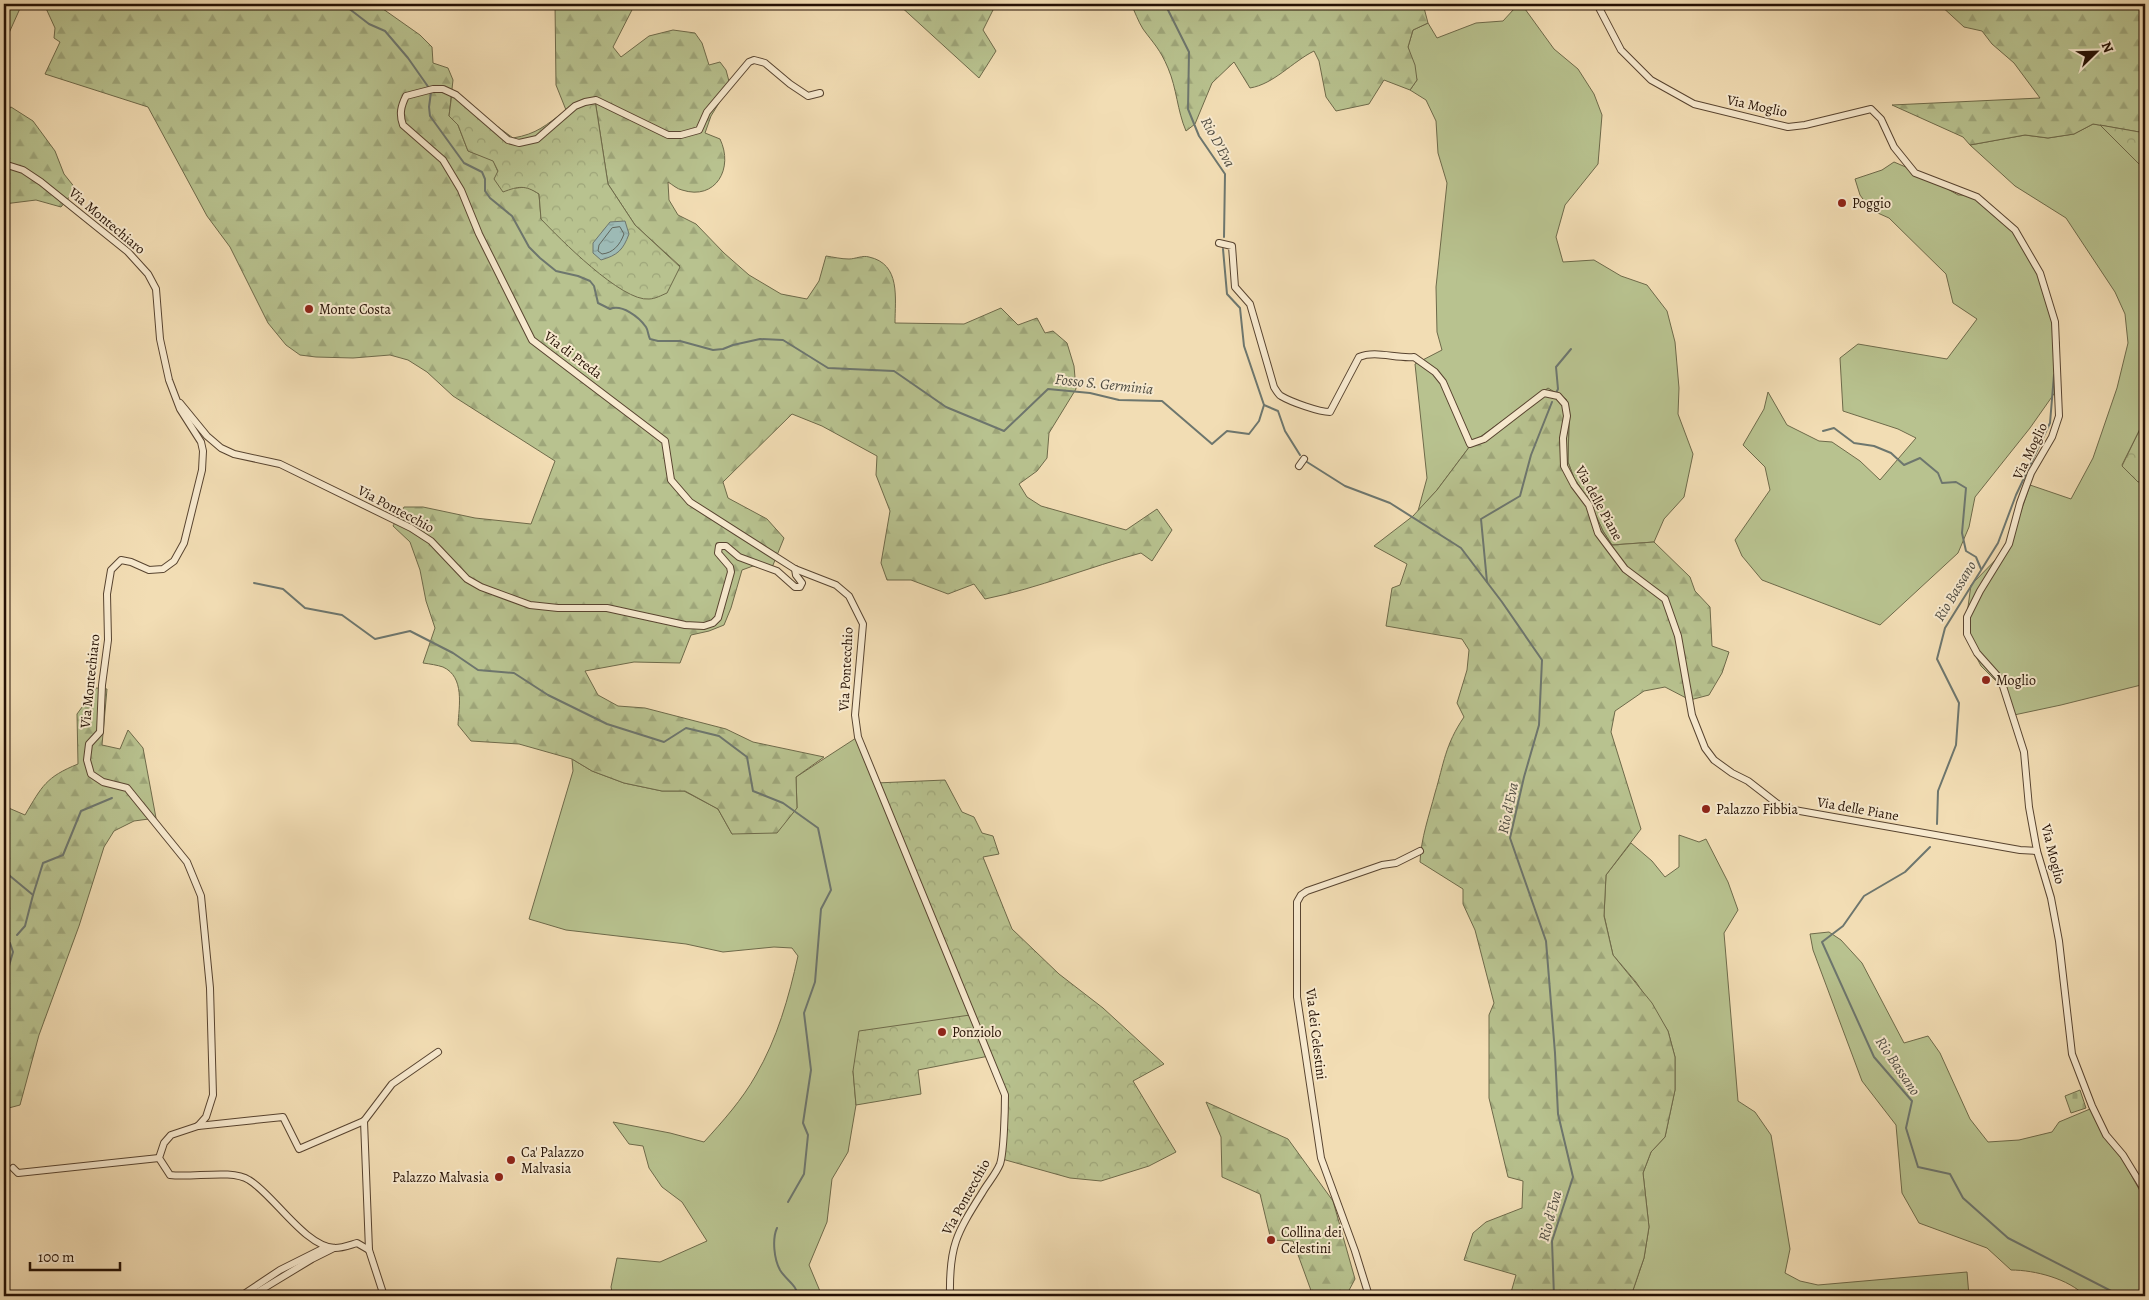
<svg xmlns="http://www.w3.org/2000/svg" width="2149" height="1300" viewBox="0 0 2149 1300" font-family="Alegreya,serif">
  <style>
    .green { fill: #b8c28f; stroke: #6e6a4a }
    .forest { fill: url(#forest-firs); stroke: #6e6a4a }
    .cemetery { fill: url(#cemetery-stones); stroke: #6e6a4a }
    .park { fill: url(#park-crowns); stroke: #6e6a4a }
    .water { fill: url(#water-ripples); stroke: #6d766e }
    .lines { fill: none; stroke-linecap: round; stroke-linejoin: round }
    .shore { stroke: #61665c; stroke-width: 1 }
    .stream { stroke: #6d766e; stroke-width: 2 }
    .street-casing { stroke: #584430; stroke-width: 8 }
    .street { stroke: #f7e9ce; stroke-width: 6 }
    .poi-dot { fill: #8f2418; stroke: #f7e9ce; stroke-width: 2 }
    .labels { text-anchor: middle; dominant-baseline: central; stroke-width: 4; stroke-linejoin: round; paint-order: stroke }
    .street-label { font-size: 14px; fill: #251104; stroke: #f7e9ce }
    .poi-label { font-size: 14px; fill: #251104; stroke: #f7e9ce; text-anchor: start }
    .water-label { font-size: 15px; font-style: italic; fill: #4f4c42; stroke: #f7e9ce }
  </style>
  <defs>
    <pattern id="forest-firs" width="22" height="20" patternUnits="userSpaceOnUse" patternTransform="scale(1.25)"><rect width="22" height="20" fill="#b8c28f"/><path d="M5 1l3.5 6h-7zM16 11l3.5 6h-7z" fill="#9ea67a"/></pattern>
    <pattern id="cemetery-stones" width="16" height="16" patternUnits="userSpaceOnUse" patternTransform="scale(1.25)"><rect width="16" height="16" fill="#b8c28f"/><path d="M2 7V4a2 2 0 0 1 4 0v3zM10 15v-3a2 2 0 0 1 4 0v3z" fill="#9ea67a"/></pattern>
    <pattern id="park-crowns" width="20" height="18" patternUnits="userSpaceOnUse" patternTransform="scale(1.25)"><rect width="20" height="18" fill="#b8c28f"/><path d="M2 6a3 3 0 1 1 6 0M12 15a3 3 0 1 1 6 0" fill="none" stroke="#9ea67a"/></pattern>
    <pattern id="water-ripples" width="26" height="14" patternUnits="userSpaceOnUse" patternTransform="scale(1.25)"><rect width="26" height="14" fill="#9dbab5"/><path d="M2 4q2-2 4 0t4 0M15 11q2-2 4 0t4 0" fill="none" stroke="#879f9a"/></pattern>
  </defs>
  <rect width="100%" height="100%" fill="#f2ddb4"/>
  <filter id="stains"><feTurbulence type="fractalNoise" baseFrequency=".004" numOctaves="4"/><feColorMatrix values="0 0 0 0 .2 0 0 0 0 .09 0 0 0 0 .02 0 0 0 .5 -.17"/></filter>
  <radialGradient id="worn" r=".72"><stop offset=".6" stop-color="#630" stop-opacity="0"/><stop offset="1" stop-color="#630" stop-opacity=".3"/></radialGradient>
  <!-- green -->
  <g class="green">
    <path d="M 1514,9 L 1525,9 L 1554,49 L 1578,69 L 1594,94 L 1602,115 L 1598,164 L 1565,205 L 1556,237 L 1563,262 L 1594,260 L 1621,276 L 1647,285 L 1667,311 L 1675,342 L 1679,388 L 1678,414 L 1693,454 L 1684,497 L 1664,519 L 1654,542 L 1612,545 L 1603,531 L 1590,503 L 1574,478 L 1568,462 L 1569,422 L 1566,399 L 1493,430 L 1473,442 L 1437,490 L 1418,511 L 1427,478 L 1415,364 L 1442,350 L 1437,332 L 1436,287 L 1447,183 L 1438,153 L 1436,121 L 1426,100 L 1410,90 L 1417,80 L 1408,47 L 1413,30 L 1428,23 L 1437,38 L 1476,23 L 1503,21 Z"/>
    <path d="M 2093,124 L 2100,125 L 2145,170 L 2145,419 L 2122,465 L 2138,482 L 2145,480 L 2145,684 L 2061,705 L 2014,715 L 2003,688 L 1981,666 L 1966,637 L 1967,614 L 1971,585 L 2009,546 L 2030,485 L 2071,499 L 2093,458 L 2117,388 L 2128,343 L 2125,314 L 2115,292 L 2066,218 L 2015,186 L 1970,145 L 2025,135 L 2048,138 L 2074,134 Z"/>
    <path d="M 1894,162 L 1922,174 L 1958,195 L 1974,195 L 2007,222 L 2032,262 L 2052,308 L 2059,343 L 2056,391 L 2030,428 L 1975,497 L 1969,527 L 1958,553 L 1880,625 L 1762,580 L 1742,556 L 1735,540 L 1770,490 L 1765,467 L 1743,445 L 1764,409 L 1768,392 L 1787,425 L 1819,441 L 1832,442 L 1860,461 L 1880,480 L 1916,438 L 1898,429 L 1843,411 L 1840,358 L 1858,344 L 1947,359 L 1977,319 L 1953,303 L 1946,274 L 1889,218 L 1871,210 L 1860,195 L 1855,179 L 1882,170 Z"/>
    <path d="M 856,738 L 970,1015 L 853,1071 L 856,1105 L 848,1152 L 832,1179 L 827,1222 L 809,1265 L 822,1296 L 613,1296 L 611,1287 L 617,1258 L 660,1262 L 707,1241 L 682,1202 L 662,1187 L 649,1168 L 643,1146 L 629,1144 L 613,1122 L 670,1133 L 704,1142 C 723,1121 742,1100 756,1075 C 777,1039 789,997 798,956 L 792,948 L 774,947 L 723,952 L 686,944 L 566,930 L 529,919 L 573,771 L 572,759 L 592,771 L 624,783 L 662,791 L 684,791 L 718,809 L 732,834 L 797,808 L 796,777 Z"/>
    <path d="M 1679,835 L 1699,842 L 1706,839 L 1728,882 L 1738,910 L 1724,933 L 1738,1101 L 1755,1112 L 1771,1135 L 1790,1249 L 1785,1273 L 1800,1281 L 1818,1285 L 1967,1272 L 1969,1296 L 1631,1296 L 1644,1258 L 1649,1227 L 1643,1173 L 1651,1152 L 1665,1137 L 1675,1090 L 1675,1057 L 1668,1031 L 1636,982 L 1613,955 L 1604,915 L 1606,875 L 1631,843 L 1652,861 L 1665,877 L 1679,867 Z"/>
    <path d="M 1829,932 L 1841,940 L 1862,963 L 1904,1043 L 1928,1036 L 1940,1053 L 1970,1119 L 1988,1142 L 2019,1140 L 2052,1132 L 2059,1122 L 2090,1109 L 2103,1134 L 2123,1160 L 2140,1191 L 2145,1217 L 2145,1296 L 2085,1296 C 2069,1279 2035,1270 2011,1270 L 1987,1248 L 1919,1223 L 1902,1193 L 1896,1125 L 1862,1081 L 1813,950 L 1810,934 Z"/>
  </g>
  <!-- forest -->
  <g class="forest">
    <path d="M 4,4 L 22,4 L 9,33 L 4,35 Z"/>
    <path d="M 44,4 L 376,4 L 420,35 L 432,47 L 433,63 L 448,68 L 453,80 L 449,116 L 458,125 L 468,151 L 493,160 L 498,172 L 515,188 L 528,187 L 539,194 L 541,219 L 680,266 L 635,225 L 608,184 L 595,100 L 566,110 L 556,85 L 555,4 L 635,4 L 613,47 L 621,57 L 649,36 L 673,30 L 695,33 L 702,43 L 709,65 L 720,62 L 726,70 L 730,85 L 711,116 L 705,133 L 720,139 C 734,168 716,201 682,190 C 677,189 673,185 668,182 L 669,200 L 678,215 L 696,224 L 724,253 L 749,275 L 781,294 L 807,299 L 819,281 L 826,256 C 833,257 841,259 849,259 C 855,259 863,255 869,257 C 901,264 895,298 895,323 L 964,324 L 1001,308 L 1018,325 L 1037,318 L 1045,333 L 1053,331 L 1067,343 L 1074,366 L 1076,389 L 1049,433 L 1047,458 L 1037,471 L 1019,484 L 1027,497 L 1041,506 L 1126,530 L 1157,509 L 1172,530 L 1152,561 L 1141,553 C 1089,567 1039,588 985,599 L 974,584 L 948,594 L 911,580 L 887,580 L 881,563 L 890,511 L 876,475 L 877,456 L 822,426 L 792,414 L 723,482 L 728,498 L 767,519 L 784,538 L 771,570 L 753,566 L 742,570 L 731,608 L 724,625 L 709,631 L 691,635 L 680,663 L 634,662 L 585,671 L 598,695 L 618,706 L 645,708 L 726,729 L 753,742 L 824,757 L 796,777 L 797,808 L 777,833 L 732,834 L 718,809 L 685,791 L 662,791 L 624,783 L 592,771 L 572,759 L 519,744 L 471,741 L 458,725 C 459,706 465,677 443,667 C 437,665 430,664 423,663 L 435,628 L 426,601 L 420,570 L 410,542 L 393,526 L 404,507 L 423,507 L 475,518 L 531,524 L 555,461 L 453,396 L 427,372 L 408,360 L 390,355 L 353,358 L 316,357 L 300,355 L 286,345 L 268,323 L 230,247 L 207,216 L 148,107 L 45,74 L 60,42 L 54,38 L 55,28 Z"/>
    <path d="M 898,4 L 996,4 L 983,30 L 996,51 L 979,78 Z"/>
    <path d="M 1131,4 L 1423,4 L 1428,23 L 1413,30 L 1408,47 L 1415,65 L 1417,80 L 1410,90 L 1384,80 L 1369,104 L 1336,111 L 1326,97 L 1319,61 L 1314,51 C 1292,62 1274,84 1250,88 L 1234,62 L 1212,83 L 1195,124 L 1186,131 C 1177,110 1177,89 1168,68 C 1160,49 1154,44 1143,29 C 1138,21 1135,12 1131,4 Z"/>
    <path d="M 1939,4 L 2145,4 L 2145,133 L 2093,124 L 2074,134 L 2048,138 L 2025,135 L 1970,145 L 1963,137 L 1892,105 L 2040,98 L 2014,63 L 1992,44 L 1982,31 L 1964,27 Z"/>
    <path d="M 11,107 L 33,121 L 55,151 L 64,174 L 76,189 L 61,207 L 36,200 L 4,204 L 4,111 Z"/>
    <path d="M 1548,388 L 1566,399 L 1569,422 L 1568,462 L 1574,478 L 1590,503 L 1603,531 L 1612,545 L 1654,542 L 1690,577 L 1695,591 L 1710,607 L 1712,646 L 1729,652 L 1722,673 L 1709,695 L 1690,700 L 1665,687 L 1644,691 L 1615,711 L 1611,732 L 1641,829 L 1606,875 L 1604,916 L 1613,955 L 1652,1003 L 1668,1031 L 1675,1057 L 1675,1090 L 1665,1137 L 1651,1152 L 1643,1173 L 1649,1227 L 1644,1258 L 1631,1296 L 1510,1296 L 1516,1275 L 1464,1260 L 1473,1233 L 1486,1222 L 1522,1208 L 1523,1181 L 1508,1177 L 1489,1098 L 1489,1015 L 1494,1003 L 1475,930 L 1463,904 L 1463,889 L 1420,862 C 1421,838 1429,816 1435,793 C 1444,763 1445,745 1464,717 L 1457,703 L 1467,670 L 1469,650 L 1462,639 L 1386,626 L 1392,588 L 1400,585 L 1407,564 L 1374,546 L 1413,516 L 1437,490 L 1473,442 Z"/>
    <path d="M 96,688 L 107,689 L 102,745 L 120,749 L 128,730 L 143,748 L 156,818 L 134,821 L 114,831 L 104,847 L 79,926 L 39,1035 L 20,1105 L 5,1109 L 4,806 L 25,815 C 42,786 46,777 78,764 L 77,714 Z"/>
    <path d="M 1206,1102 L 1288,1139 L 1333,1201 L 1355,1279 L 1346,1296 L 1313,1296 L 1293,1241 L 1271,1240 L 1260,1194 L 1222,1177 L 1221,1137 Z"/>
  </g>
  <!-- cemetery -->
  <path class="cemetery" d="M 2080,1090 L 2086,1108 L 2071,1113 L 2065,1096 Z"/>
  <!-- park -->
  <g class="park">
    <path d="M 452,93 L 513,138 C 537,134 546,125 565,111 C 573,106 585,103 595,100 L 608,184 L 635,225 L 680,267 L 667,293 C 662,295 655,299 649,299 C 622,302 559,238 541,219 L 539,194 C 525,185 519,186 503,192 L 494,179 L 498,171 L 493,161 L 468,151 L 458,125 L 449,116 Z"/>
    <path d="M 2100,125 L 2145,133 L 2145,170 Z"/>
    <path d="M 2145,419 L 2145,480 L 2138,482 L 2122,466 Z"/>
    <path d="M 945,780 L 962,812 L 974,817 L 982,833 L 993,836 L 999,854 L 983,857 L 1012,929 L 1059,974 L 1103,1008 L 1164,1064 L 1133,1081 L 1176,1152 L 1149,1166 L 1101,1181 L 1070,1178 L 1002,1159 L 1006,1108 L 989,1056 L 918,1070 L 921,1094 L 856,1105 L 853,1071 L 859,1031 L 970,1015 L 876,783 Z"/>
  </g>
  <!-- water -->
  <path class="water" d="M 625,221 L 629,234 C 623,250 618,255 601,260 L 593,253 L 593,243 L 610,222 Z"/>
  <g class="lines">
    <!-- shore -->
    <path class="shore" d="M 620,227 L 624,234 C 620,245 613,253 602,254 L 598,251 L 599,245 L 612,228 Z"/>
    <!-- stream -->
    <g class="stream">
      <path d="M 343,4 L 369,24 L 385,31 L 408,58 L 429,88"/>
      <path d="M 1165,4 L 1189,52 L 1188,109 L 1199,136 L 1225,174 L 1224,237"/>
      <path d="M 431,92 L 429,107 L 430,116 L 464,163 L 482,172 L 485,179 L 485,191 L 490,198 L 512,216 L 529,247 L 540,258 L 556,271 L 578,276 L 590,281 L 594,286 L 598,303 L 610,309 C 622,304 639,317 646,327 C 648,330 648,335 650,339 L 658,341 L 680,341 L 713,350 L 723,349 L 733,345 L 760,339 L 783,340 L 828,368 L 894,371 L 946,407 L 1004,431 L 1048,389 L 1090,393 L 1119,400 L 1162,401 L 1212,444 L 1227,431 L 1249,434 L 1259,421 L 1264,405"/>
      <path d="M 1223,249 L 1227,294 L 1240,308 L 1244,346 L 1264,405"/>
      <path d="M 1556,393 L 1558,389 L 1556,367 L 1571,349"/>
      <path d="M 1264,405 L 1278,411 L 1285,431 L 1300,455"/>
      <path d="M 1823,431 L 1834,428 L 1854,443 L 1874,446 L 1891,453 L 1904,465 L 1920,458 L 1938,473 L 1942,483 L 1956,482 L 1966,488 L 1962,533 L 1966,551 L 1976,557 L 1981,569"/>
      <path d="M 1307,462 L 1345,486 L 1390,503 L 1461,548 L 1502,602 L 1542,660 L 1539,725 L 1524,777 L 1510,838 L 1546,941 L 1555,1053 L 1558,1114 L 1573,1177 L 1552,1241 L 1554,1296"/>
      <path d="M 1487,582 L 1481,519 L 1520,496 L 1531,455 L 1552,402"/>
      <path d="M 254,583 L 283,589 L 305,608 L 342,615 L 375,639 L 410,631 L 453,653 L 478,670 L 514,673 L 548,695 L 607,724 L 664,742 L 686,728 L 719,736 L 747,757 L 753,791 L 783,803 L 818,828 L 831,890 L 821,909 L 815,982 L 804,1013 L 811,1070 L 803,1123 L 808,1135 L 804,1174 L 788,1202"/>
      <path d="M 1937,824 L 1938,791 L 1956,745 L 1959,703 L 1937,659 L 1945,628 L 1998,543 L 2016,495 L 2050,423 L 2054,375"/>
      <path d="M 1930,847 L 1905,872 L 1864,896 L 1843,926 L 1822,942 L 1874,1057 L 1912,1101 L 1906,1128 L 1918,1167 L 1950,1174 L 1963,1198 L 2008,1238 L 2121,1296"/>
      <path d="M 4,871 L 33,895 L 25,926 L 17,935"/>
      <path d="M 33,895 L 43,863 L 63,855 L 81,811 L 112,798"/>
      <path d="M 4,983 L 13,952 L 10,943"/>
      <path d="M 777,1228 C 772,1239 774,1259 780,1270 C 786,1280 797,1285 798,1296"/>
    </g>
    <!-- street casing -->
    <g class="street-casing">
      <g id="street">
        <path d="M 1597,4 L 1621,50 L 1651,80 L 1694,104 L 1788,127 L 1805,125 L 1871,109 L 1881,119 L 1894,147 L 1915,173 L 1977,197 L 2015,230 L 2040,273 L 2055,322 L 2059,416 L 2052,437 L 2031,473 L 2020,503 L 2009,544 L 1980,591 L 1967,617 L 1967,634 L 1977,653 L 2001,680 L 2024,752 L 2029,807 L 2037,851 L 2051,898 L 2059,941 L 2072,1054 L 2092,1106 L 2106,1135 L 2123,1155 L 2145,1191"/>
        <path d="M 820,93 L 808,96 L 790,84 L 765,63 L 754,60 L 749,62 L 707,112 L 699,130 L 681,135 L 668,135 L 596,100 L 585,102 L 575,106 L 537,139 L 519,143 L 508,140 L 456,95 L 443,89 L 433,89 L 406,96 C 401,106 399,114 403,125 L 443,160 L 461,190 L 479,234 L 532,340 L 665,441 L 671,480 L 690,502 L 795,569 L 836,585 L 849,596 L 863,624 L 855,715 L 858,737 L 1005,1095 C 1005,1108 1004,1152 1000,1164 C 996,1174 987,1184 982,1193 C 956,1234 949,1247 950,1296"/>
        <path d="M 4,164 L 23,170 L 41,182 L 128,252 L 148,274 L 156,289 L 160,339 L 169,380 L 180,409 L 201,442 L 203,451 L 202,470 L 184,543 L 174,561 L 163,569 L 149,570 L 131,562 L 121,560 L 111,570 L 107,594 L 108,640 L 102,685 L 100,732 L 89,744 L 87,760 L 91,774 L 103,782 L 127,788 L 187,862 L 201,896 L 210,988 L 213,1095 L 206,1117 L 198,1126 L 171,1135 L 164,1143 L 159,1158 L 170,1175 C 193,1178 232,1169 249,1180 C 273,1194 305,1247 335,1248 C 342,1248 350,1245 357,1243 L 369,1250 L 384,1296"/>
        <path d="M 1219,243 L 1232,246 L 1235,287 L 1250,304 L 1274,387 C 1276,390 1278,394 1281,396 C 1291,402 1319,412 1330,412 L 1359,357 C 1376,350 1396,359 1414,357 L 1435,372 L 1443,382 L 1470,444 L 1484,439 L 1544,393 L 1558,396 L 1565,404 L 1567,416 L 1563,438 L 1564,466 L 1574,485 L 1589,505 L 1598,533 L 1625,569 L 1665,599 L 1678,636 L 1692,715 L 1705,748 L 1714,760 L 1732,773 L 1748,781 L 1783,808 L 2020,850 L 2037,851"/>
        <path d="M 180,403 L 207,436 L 221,448 L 234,454 L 280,464 L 411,528 L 431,541 L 467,579 L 481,587 L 530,605 L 558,608 L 607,608 L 685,625 L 704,626 L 713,623 L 718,618 L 731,572 L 730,567 L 718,553 L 719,546 L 726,546 L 739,557 L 777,571 L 795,587 L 800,587 L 802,583 L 796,575 L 795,569"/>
        <path d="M 1299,466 L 1304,459"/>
        <path d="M 364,1121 L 369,1250"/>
        <path d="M 198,1126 L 283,1117 L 299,1149 L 364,1121 L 392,1084 L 438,1052"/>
        <path d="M 13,1168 L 18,1173 L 159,1158"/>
        <path d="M 241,1296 L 280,1270 L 326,1247"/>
        <path d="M 251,1296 L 312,1259 L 334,1248"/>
        <path d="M 1369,1296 L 1355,1251 L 1321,1158 L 1297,997 L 1297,902 L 1301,895 L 1307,891 L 1382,865 L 1396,863 L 1420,851"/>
      </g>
    </g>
    <!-- street -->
    <use href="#street" class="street"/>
  </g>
  <!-- markers -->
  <g class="poi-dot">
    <circle cx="1842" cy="203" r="5"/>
    <circle cx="309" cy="309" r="5"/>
    <circle cx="1986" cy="680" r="5"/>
    <circle cx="1706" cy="809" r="5"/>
    <circle cx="942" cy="1032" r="5"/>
    <circle cx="511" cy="1160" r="5"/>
    <circle cx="499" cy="1177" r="5"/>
    <circle cx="1271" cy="1240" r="5"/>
  </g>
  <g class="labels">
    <!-- street labels -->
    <g class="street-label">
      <text transform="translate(1757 106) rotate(12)">Via Moglio</text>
      <text transform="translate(107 221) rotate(40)">Via Montechiaro</text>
      <text transform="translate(573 355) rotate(37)">Via di Preda</text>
      <text transform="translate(2030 451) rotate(-64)">Via Moglio</text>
      <text transform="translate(1599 503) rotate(61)">Via delle Piane</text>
      <text transform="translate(396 509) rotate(28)">Via Pontecchio</text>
      <text transform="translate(846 669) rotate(-87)">Via Pontecchio</text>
      <text transform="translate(90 681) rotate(-84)">Via Montechiaro</text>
      <text transform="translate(1858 809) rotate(10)">Via delle Piane</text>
      <text transform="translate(2053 854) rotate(76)">Via Moglio</text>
      <text transform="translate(1316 1034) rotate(83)">Via dei Celestini</text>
      <text transform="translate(966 1197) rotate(-61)">Via Pontecchio</text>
    </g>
    <!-- poi labels -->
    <g class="poi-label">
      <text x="1852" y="203">Poggio</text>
      <text x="319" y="309">Monte Costa</text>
      <text x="1996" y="680">Moglio</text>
      <text x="1716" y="809">Palazzo Fibbia</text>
      <text x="952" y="1032">Ponziolo</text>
      <text x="521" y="1152">Ca' Palazzo<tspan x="521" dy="16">Malvasia</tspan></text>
      <text x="489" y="1177" text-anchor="end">Palazzo Malvasia</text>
      <text x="1281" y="1232">Collina dei<tspan x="1281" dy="16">Celestini</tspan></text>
    </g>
    <!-- water labels -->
    <g class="water-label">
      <text transform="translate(1218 142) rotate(61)">Rio D'Eva</text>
      <text transform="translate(1104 384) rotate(6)">Fosso S. Germinia</text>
      <text transform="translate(1955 591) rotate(-59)">Rio Bassano</text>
      <text transform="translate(1508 808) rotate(-78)">Rio d'Eva</text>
      <text transform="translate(1898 1066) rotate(56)">Rio Bassano</text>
      <text transform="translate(1550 1216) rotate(-75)">Rio d'Eva</text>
    </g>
  </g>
  <!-- margin -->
  <rect width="2149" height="1300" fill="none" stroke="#f2ddb4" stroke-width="20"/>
  <rect x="5" y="5" width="2139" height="1290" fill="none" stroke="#251104" stroke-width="2.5"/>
  <rect x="10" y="10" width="2129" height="1280" fill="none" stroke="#251104"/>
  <!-- north arrow -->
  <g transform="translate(2096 52) rotate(67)" stroke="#f7e9ce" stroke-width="4" paint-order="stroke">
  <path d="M0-4L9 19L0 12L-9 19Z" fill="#251104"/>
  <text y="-8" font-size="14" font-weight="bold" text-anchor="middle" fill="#251104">N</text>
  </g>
  <!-- scale -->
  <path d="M30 1262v8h90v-8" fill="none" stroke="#251104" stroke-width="2.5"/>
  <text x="38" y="1262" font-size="15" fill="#251104" stroke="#f7e9ce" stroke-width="4" paint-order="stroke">100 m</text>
  <rect width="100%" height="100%" filter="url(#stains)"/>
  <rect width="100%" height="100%" fill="url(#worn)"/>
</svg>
